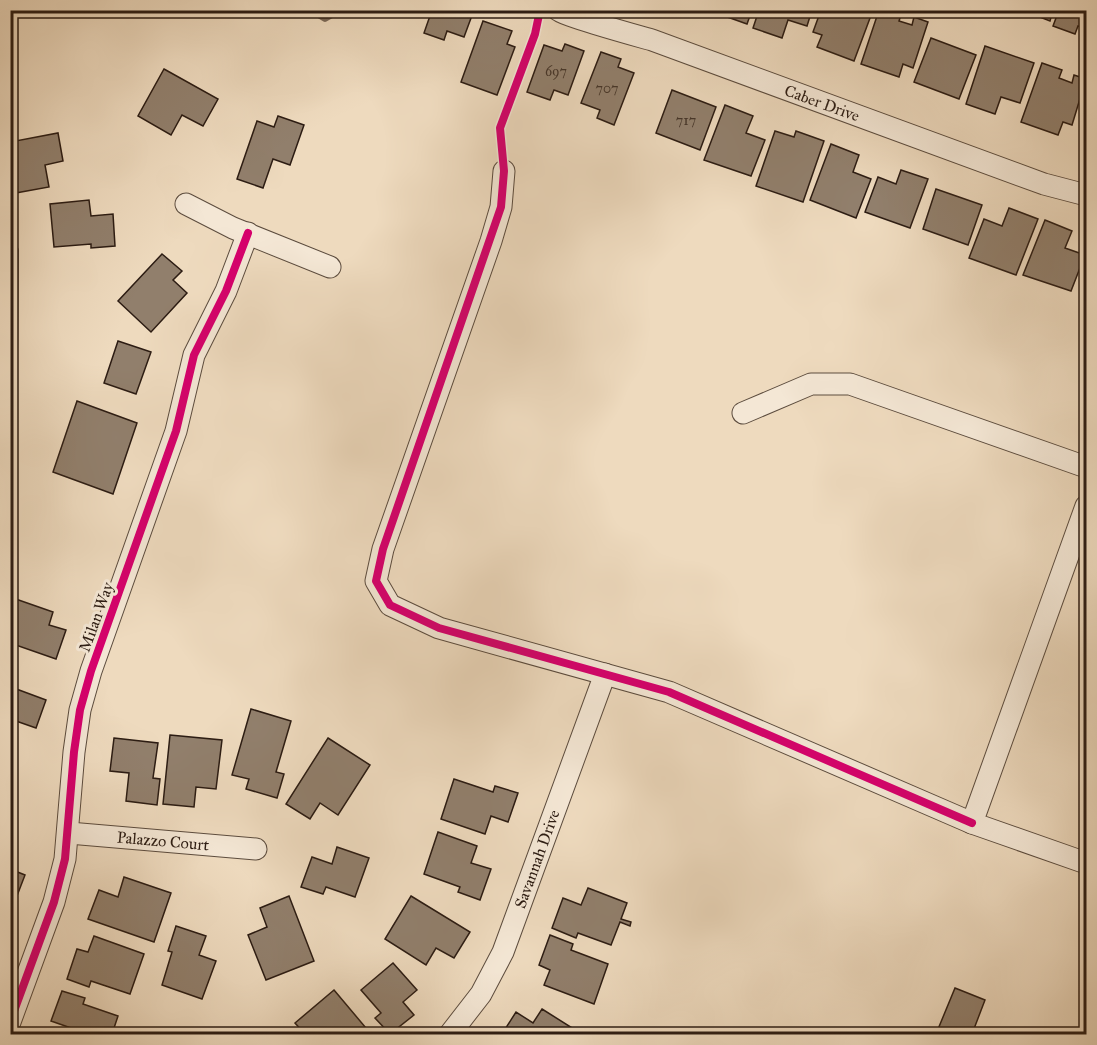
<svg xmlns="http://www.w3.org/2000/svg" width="1097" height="1045" viewBox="0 0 1097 1045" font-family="'IM FELL Great Primer',serif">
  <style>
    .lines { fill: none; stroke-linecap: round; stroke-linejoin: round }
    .stream { stroke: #796757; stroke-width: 6 }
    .building { fill: #917f6c; stroke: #2c1c13; stroke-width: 1.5 }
    .minor-casing { stroke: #5c4c3e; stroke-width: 23 }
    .minor { stroke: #f4e7d5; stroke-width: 21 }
    .cycleway-casing { stroke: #f4e7d5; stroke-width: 11 }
    .cycleway { stroke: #d6006c; stroke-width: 8 }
    .labels { text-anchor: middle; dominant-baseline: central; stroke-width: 6; stroke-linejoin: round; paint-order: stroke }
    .number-label { font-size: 14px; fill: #453529 }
    .street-label { font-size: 16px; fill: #2c1c13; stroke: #f4e7d5 }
  </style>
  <rect width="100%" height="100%" fill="#eedabe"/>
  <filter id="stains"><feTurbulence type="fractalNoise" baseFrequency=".00333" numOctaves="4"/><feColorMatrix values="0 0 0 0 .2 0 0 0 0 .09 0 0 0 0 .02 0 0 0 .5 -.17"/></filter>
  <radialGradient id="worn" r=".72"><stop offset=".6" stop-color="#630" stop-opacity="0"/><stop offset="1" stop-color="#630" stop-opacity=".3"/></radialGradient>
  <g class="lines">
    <!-- stream -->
    <g class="stream">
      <path d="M 310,10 L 325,19 L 341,10"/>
      <path d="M 10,238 L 16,250 L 15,351 L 10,384"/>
    </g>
  </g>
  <!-- building -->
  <g class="building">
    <path d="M 432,10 L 474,10 L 464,37 L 447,31 L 444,40 L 424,33 Z"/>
    <path d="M 721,10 L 752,10 L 747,24 L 719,14 Z"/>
    <path d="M 759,10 L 812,10 L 807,26 L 788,20 L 782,38 L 753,28 Z"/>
    <path d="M 821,10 L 873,10 L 854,61 L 817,47 L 822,35 L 813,32 Z"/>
    <path d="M 879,10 L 902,12 L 899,21 L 912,25 L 914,17 L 928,22 L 913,68 L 903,64 L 899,77 L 861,64 Z"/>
    <path d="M 1022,10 L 1053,10 L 1050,21 Z"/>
    <path d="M 1059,10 L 1086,10 L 1086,29 L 1078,26 L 1075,34 L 1053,26 Z"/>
    <path d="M 483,21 L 512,31 L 507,44 L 515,47 L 497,95 L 461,82 Z"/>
    <path d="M 931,38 L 976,55 L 959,99 L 914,82 Z"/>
    <path d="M 565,44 L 584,51 L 568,95 L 554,90 L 550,100 L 527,92 L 544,45 L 562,51 Z"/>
    <path d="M 985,46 L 1034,63 L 1020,103 L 1001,97 L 995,114 L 966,104 Z"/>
    <path d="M 601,52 L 621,59 L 618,67 L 634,73 L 614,125 L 597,118 L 600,110 L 581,103 Z"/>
    <path d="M 1042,63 L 1062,70 L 1059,78 L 1072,83 L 1074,75 L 1086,79 L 1072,125 L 1063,122 L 1058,135 L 1021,122 Z"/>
    <path d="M 164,69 L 218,99 L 203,126 L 182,115 L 171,135 L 138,116 Z"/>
    <path d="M 672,90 L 716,107 L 700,150 L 656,133 Z"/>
    <path d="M 725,105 L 753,116 L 746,133 L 765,140 L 751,176 L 704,160 Z"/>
    <path d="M 278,116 L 304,125 L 290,165 L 273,159 L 263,188 L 237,179 L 257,121 L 274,127 Z"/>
    <path d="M 775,131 L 794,137 L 796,131 L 824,141 L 803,202 L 756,186 Z"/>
    <path d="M 58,133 L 63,161 L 45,165 L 49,187 L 10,194 L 10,142 Z"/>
    <path d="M 831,144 L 859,155 L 853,172 L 871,179 L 856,218 L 810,200 Z"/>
    <path d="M 901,170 L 928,179 L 910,228 L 865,212 L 878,177 L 896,184 Z"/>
    <path d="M 936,189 L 982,205 L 968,245 L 923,229 Z"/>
    <path d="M 89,200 L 91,216 L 113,214 L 115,246 L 91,248 L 91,244 L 54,247 L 50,204 Z"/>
    <path d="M 1009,208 L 1038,219 L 1016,275 L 969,258 L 984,219 L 1002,226 Z"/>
    <path d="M 1045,220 L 1072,231 L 1065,248 L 1085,255 L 1071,291 L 1023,275 Z"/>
    <path d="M 162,254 L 182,271 L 173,280 L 187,293 L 151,332 L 118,301 Z"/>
    <path d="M 118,341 L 151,352 L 136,394 L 104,383 Z"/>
    <path d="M 77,401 L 137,423 L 113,494 L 53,472 Z"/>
    <path d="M 10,597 L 53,612 L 49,625 L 66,630 L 56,659 L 10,643 Z"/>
    <path d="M 10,670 L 17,672 L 11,687 L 46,700 L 36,728 L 16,721 L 10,737 Z"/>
    <path d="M 251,709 L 291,721 L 276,772 L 284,774 L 277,798 L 246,789 L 249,779 L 232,775 Z"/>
    <path d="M 170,735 L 222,740 L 216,789 L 196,787 L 194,807 L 163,804 Z"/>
    <path d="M 114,738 L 158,743 L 153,778 L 160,779 L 157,805 L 126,801 L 129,773 L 110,771 Z"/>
    <path d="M 328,738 L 370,765 L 338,815 L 320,803 L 310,819 L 286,804 Z"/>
    <path d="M 454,779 L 493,792 L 495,786 L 518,793 L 508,822 L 491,816 L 485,834 L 441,819 Z"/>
    <path d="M 438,832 L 477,846 L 471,863 L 491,869 L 480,900 L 458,892 L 460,887 L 424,874 Z"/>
    <path d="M 337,847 L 369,858 L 355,897 L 326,887 L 323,894 L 301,887 L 312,857 L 332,864 Z"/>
    <path d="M 10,869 L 25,875 L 15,901 L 10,899 Z"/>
    <path d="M 124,877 L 171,893 L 154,942 L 88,919 L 99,890 L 118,897 Z"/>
    <path d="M 588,888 L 627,903 L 621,919 L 631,922 L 630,926 L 620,922 L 611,945 L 578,933 L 576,938 L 552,928 L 563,898 L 581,905 Z"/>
    <path d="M 289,896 L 314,961 L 266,980 L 248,935 L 267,927 L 260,908 Z"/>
    <path d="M 411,896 L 470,932 L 454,958 L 436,948 L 426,965 L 385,939 Z"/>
    <path d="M 176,926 L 206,936 L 199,955 L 216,961 L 202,999 L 162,985 L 172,952 L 168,951 Z"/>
    <path d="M 550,935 L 573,944 L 571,950 L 608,964 L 594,1004 L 544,985 L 550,970 L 539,965 Z"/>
    <path d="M 94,936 L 144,954 L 130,994 L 91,981 L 89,987 L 67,979 L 77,949 L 88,952 Z"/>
    <path d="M 393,963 L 417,990 L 403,1002 L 414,1015 L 390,1034 L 375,1018 L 381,1013 L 361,990 Z"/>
    <path d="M 955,988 L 985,1000 L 972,1034 L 936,1034 Z"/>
    <path d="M 334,990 L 371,1034 L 305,1034 L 295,1023 Z"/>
    <path d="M 62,991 L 85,998 L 83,1004 L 118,1016 L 112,1034 L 68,1034 L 71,1028 L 51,1021 Z"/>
    <path d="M 542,1009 L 577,1031 L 575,1034 L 502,1034 L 516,1012 L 533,1023 Z"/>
  </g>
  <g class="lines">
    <!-- minor casing -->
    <g class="minor-casing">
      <g id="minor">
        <path d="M 558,10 C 562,15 638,36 652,40 L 1044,184 L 1086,195"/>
        <path d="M 504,171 L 501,207 L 491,241 L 383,549 L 376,581 L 390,605 L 439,628 L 669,692 L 972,823"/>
        <path d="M 186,204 L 233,228 L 330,267"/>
        <path d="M 743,413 L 811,384 L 850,384 L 1086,467"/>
        <path d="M 1086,506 L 972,823 L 1086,863"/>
        <path d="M 69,833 L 256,849"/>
        <path d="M 10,1022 L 54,902 L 65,859 L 74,752 L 80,710 L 91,671 L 176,431 L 194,355 L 226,291 L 248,233"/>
        <path d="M 450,1034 L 481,994 L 503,952 L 605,674"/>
      </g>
    </g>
    <!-- minor -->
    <use href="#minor" class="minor"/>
    <!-- cycleway casing -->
    <g class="cycleway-casing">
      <g id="cycleway">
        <path d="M 540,10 L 535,34 L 500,128 L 504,171 L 501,207 L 383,549 L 376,581 L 390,605 L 439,628 L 669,692 L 972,823"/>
        <path d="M 10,1022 L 54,902 L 65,859 L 74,752 L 80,710 L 91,671 L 176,431 L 194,355 L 226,291 L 248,233"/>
      </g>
    </g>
    <!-- cycleway -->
    <use href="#cycleway" class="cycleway"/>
  </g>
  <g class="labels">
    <!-- number labels -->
    <g class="number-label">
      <text x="556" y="71">697</text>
      <text x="607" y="88">707</text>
      <text x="686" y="120">717</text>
    </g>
    <!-- street labels -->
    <g class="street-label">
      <text transform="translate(822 103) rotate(20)">Caber Drive</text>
      <text transform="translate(96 617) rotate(-70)">Milan Way</text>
      <text transform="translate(163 841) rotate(5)">Palazzo Court</text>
      <text transform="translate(537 859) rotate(-70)">Savannah Drive</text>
    </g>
  </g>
  <!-- margin -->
  <rect width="1097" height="1045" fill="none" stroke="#eedabe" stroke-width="36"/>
  <rect x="12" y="12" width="1073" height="1021" fill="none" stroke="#2c1c13" stroke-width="3"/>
  <rect x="18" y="18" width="1061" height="1009" fill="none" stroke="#2c1c13" stroke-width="1.5"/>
  <rect width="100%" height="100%" filter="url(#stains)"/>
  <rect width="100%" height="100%" fill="url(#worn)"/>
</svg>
